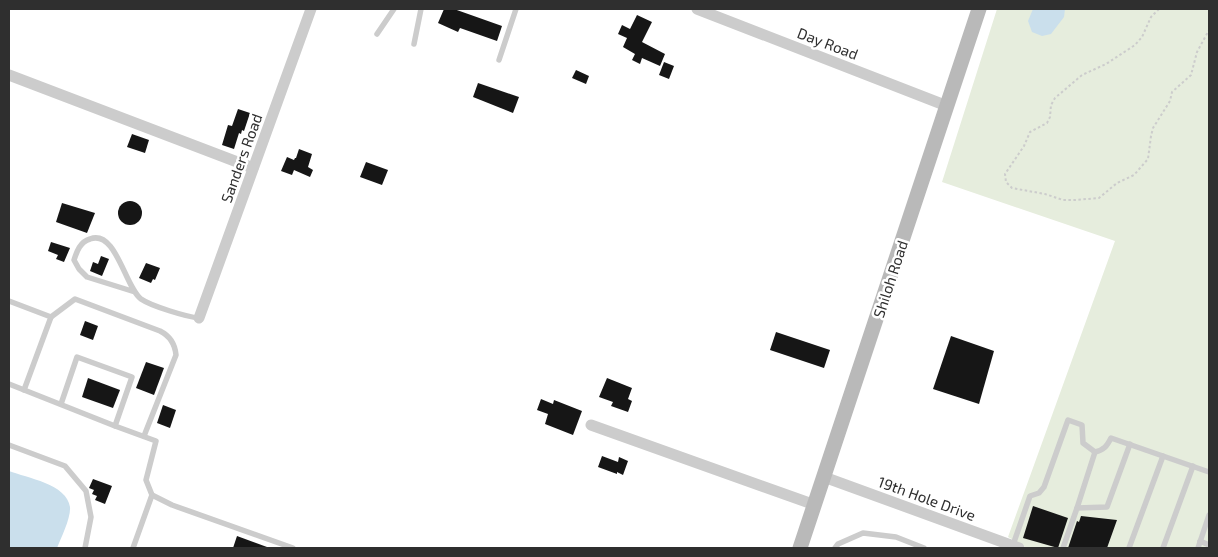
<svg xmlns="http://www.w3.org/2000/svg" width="1218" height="557" viewBox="0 0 1218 557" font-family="'Exo 2',sans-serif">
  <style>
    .green { fill: #e6eddd }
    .water { fill: #cadfec }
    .building { fill: #161616 }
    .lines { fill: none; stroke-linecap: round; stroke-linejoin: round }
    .path { stroke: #ccc; stroke-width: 2; stroke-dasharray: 2.5 2.5; stroke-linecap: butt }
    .lane { stroke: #ccc; stroke-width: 5.5 }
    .street { stroke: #ccc; stroke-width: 11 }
    .secondary { stroke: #b9b9b9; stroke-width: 15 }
    .labels { text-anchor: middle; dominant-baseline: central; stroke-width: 5; stroke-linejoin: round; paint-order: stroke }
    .street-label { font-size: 15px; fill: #2f2f2f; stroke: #fff }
  </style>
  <rect width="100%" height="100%" fill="#fff"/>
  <!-- green -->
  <path class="green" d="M 997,9 L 1209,9 L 1209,548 L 1027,548 L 1008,537 L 1115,241 L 942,182 Z"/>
  <!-- water -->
  <g class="water">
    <path d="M 1033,9 L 1065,9 L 1064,17 L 1051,34 L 1042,36 L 1032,32 L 1028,21 Z"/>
    <path d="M 9,471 C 27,478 67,484 70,507 C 71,518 61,538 57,548 L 9,548 Z"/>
  </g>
  <!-- building -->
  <g class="building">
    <path d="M 444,9 L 454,9 L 502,26 L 497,41 L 460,28 L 458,32 L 438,23 Z"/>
    <path d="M 637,15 L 652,22 L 642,42 L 665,54 L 660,66 L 642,58 L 640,64 L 632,60 L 635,54 L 623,47 L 627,38 L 618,34 L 622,25 L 630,29 Z"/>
    <path d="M 664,62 L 674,66 L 669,79 L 659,75 Z"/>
    <path d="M 576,70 L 589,76 L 586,84 L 572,78 Z"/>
    <path d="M 478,83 L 519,97 L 513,113 L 473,97 Z"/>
    <path d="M 238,109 L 250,113 L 244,131 L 242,130 L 241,134 L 239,133 L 234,149 L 222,145 L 228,125 L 232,126 Z"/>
    <path d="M 132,134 L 149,140 L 145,153 L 127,147 Z"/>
    <path d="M 299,149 L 312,154 L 308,167 L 313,170 L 310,177 L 294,170 L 292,175 L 281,171 L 287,157 L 294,160 L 295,158 L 296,158 Z"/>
    <path d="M 366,162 L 388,170 L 382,185 L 360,177 Z"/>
    <circle cx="130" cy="213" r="12"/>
    <path d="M 62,203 L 95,213 L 87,233 L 56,222 Z"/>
    <path d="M 51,242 L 70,248 L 64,262 L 56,259 L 58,255 L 48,251 Z"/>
    <path d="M 101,256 L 109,259 L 102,276 L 90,271 L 93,262 L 98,264 Z"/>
    <path d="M 146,263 L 160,268 L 155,280 L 153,279 L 151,283 L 139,278 Z"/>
    <path d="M 85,321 L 98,326 L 93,340 L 80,335 Z"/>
    <path d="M 776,332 L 830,350 L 824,368 L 770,350 Z"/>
    <path d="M 951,336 L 994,351 L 979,404 L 933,389 Z"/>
    <path d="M 146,362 L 164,368 L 154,395 L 136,388 Z"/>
    <path d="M 88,378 L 120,390 L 113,408 L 82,397 Z"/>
    <path d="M 607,378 L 632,388 L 628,399 L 632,401 L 628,412 L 611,406 L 613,402 L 599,397 Z"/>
    <path d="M 541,399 L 553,404 L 554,400 L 582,411 L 573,435 L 545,424 L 548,414 L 537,410 Z"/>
    <path d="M 163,405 L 176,410 L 170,428 L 157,423 Z"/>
    <path d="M 602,456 L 618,462 L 619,457 L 628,461 L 623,475 L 617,472 L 617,474 L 598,467 Z"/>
    <path d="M 93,479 L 112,486 L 105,504 L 95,500 L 97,496 L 92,494 L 94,490 L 89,488 Z"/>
    <path d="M 1033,506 L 1068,518 L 1058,548 L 1023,538 Z"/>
    <path d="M 1081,516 L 1117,520 L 1107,548 L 1068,548 L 1077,521 L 1079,522 Z"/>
    <path d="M 237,536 L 267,547 L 267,548 L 233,548 Z"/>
  </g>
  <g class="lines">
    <!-- path -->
    <path class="path" d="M 1159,9 L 1151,17 L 1142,37 L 1135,45 L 1106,64 L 1082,75 L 1055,98 L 1051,105 L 1050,117 L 1047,123 L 1030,132 L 1024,146 L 1005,174 L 1006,182 L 1012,188 L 1045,194 L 1063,200 L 1075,200 L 1099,198 L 1117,183 L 1134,175 L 1148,159 L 1151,136 L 1153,128 L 1170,101 L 1172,92 L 1191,75 L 1197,52 L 1209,30"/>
    <!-- lane -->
    <g class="lane">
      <path d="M 377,34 L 394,9"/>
      <path d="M 414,44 L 421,9"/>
      <path d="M 499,60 L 516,9"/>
      <path d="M 135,292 L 87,277 L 79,269 L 74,260 C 77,251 80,242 90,239 C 116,229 125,287 141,299 C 151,306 187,317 199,318"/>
      <path d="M 9,301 L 51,317 L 24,390"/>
      <path d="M 51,317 L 75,299 L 160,331 C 170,336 175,344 176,355 L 144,436"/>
      <path d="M 9,384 L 115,426"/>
      <path d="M 61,404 L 77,357 L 132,377 L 115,426 L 156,441 L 146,480 L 152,495 L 133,548"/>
      <path d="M 9,445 L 65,466 L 86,491 L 91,517 L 85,548"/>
      <path d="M 152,495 L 172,505 L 293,548"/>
      <path d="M 1077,508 L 1095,452"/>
      <path d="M 1200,541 L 1209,545"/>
      <path d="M 1013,545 L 1030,496 L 1039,493 L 1044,487 L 1068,420 L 1082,425 L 1083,443 L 1095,452 C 1104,450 1107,446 1111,438 L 1209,472"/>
      <path d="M 835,548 L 838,544 L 863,533 L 896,537 L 924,548"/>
      <path d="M 1063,548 L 1077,508 L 1107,507 L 1130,444"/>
      <path d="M 1129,548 L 1163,456"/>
      <path d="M 1163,548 L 1193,466"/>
      <path d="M 1198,548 L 1209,515"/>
    </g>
    <!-- street -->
    <g class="street">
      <path d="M 697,9 L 947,106"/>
      <path d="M 9,75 L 253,168"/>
      <path d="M 199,318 L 311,9"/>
      <path d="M 591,425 L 815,505"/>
      <path d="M 824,477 L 1019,548"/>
    </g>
    <!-- secondary -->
    <path class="secondary" d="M 800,548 L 979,9"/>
  </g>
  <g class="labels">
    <!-- street labels -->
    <g class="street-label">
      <text transform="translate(828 43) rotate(21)">Day Road</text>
      <text transform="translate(241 158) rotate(-70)">Sanders Road</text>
      <text transform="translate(890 279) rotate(-72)">Shiloh Road</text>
      <text transform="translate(927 498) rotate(20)">19th Hole Drive</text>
    </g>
  </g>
  <!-- border -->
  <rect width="1218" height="557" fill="none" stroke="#2f2f2f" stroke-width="20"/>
</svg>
